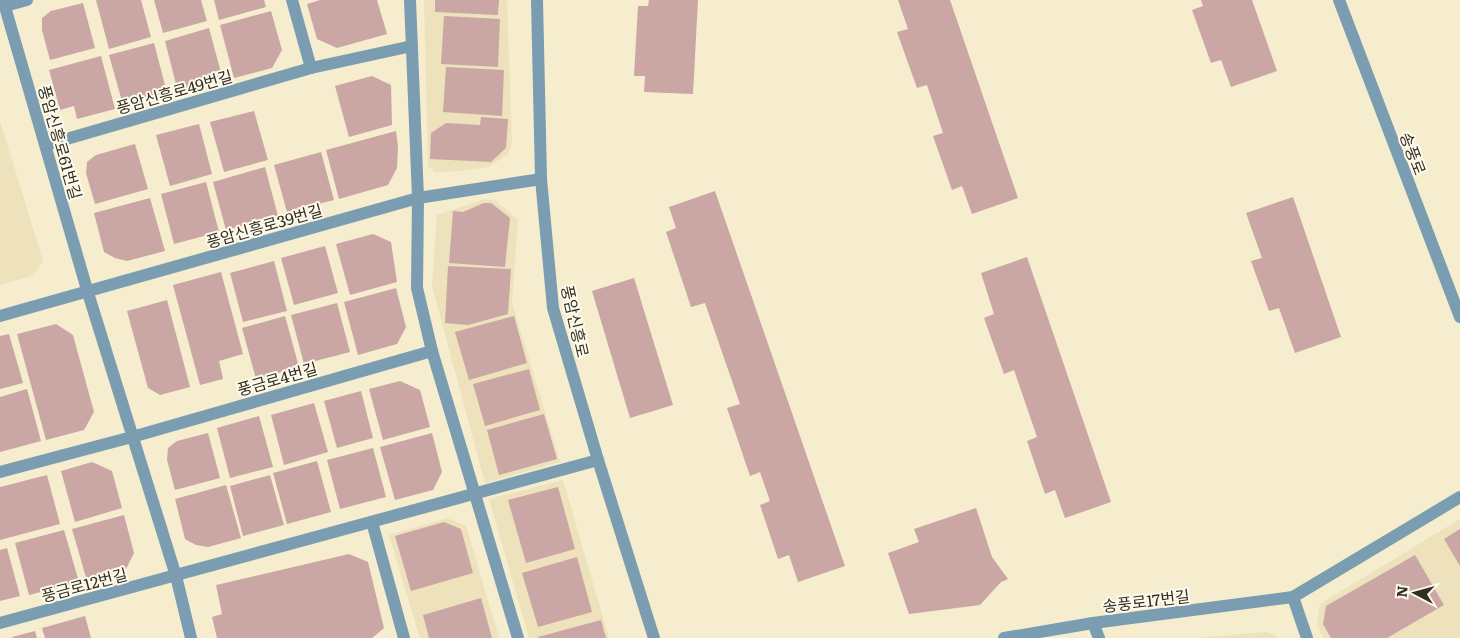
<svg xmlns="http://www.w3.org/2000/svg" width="1460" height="638" viewBox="0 0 1460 638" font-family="Literata,'Noto Sans KR',serif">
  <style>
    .built { fill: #ede2bb }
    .building { fill: #caa6a4 }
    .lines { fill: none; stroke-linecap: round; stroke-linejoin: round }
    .street { stroke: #7a9db1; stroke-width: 12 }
    .labels { text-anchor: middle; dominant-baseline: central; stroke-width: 4; stroke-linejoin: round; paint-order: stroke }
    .street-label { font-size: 16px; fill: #322e22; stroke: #fefaee }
  </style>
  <rect width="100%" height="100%" fill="#f6edce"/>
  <!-- built -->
  <g class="built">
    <path d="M 424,0 L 507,0 L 512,143 L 508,154 L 488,167 L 460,171 L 435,172 L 428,166 Z"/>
    <path d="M 0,121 L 43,261 L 34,275 L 0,285 Z"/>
    <path d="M 485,199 L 496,201 L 518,220 L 512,302 L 560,462 L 485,483 L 432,286 L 437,215 Z"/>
    <path d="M 563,480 L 609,638 L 529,638 L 489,499 Z"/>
    <path d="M 447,518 L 466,526 L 499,638 L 420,638 L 389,535 Z"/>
    <path d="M 1460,519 L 1460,638 L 1323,638 L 1317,624 L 1320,604 Z"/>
    <path d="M 1265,632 L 1276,635 L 1277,638 L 1196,638 Z"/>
  </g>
  <!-- building -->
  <g class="building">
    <path d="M 96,0 L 141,0 L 151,37 L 109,49 Z"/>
    <path d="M 154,0 L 201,0 L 207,21 L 163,33 Z"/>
    <path d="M 214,0 L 264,0 L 266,7 L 219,20 Z"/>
    <path d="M 320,0 L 377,0 L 387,34 L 337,48 L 317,39 L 307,4 Z"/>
    <path d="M 435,0 L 499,0 L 498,15 L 435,12 Z"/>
    <path d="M 649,0 L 698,0 L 693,94 L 644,92 L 645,76 L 634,76 L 638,6 L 648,6 Z"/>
    <path d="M 898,0 L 950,0 L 1018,198 L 972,214 L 962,186 L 952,190 L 933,136 L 943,133 L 927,85 L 917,88 L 897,32 L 908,29 Z"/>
    <path d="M 1201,0 L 1252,0 L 1277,71 L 1231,87 L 1221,60 L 1211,63 L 1192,10 L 1203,6 Z"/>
    <path d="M 83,3 L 95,48 L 50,60 L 42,30 L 42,18 L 51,11 Z"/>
    <path d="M 271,11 L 282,50 L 272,68 L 234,78 L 220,25 Z"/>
    <path d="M 444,16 L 500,19 L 498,67 L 441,64 Z"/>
    <path d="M 209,28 L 223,80 L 178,92 L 165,41 Z"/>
    <path d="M 154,43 L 167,93 L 123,105 L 109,55 Z"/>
    <path d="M 101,56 L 115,109 L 77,119 L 74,106 L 60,110 L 49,70 Z"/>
    <path d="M 446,67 L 504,70 L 502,116 L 443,112 Z"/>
    <path d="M 372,76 L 391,85 L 392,125 L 349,137 L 335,86 Z"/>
    <path d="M 254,111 L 268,160 L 224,172 L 210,122 Z"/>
    <path d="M 481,117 L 508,119 L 506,148 L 491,162 L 430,159 L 431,133 L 446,123 L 480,125 Z"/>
    <path d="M 199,124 L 212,174 L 170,186 L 156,135 Z"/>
    <path d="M 396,131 L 398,147 L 397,168 L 388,185 L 339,199 L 326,150 Z"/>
    <path d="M 135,144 L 148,189 L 95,204 L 86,173 L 87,162 L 96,155 Z"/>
    <path d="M 321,152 L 334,200 L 287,212 L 274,165 Z"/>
    <path d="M 265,167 L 278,216 L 226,230 L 213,182 Z"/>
    <path d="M 206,182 L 219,232 L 174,244 L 161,194 Z"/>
    <path d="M 715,191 L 845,566 L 798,582 L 789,555 L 778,559 L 760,505 L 770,501 L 760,472 L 750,476 L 727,408 L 740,404 L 705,303 L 691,307 L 666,232 L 676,228 L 669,207 Z"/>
    <path d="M 1293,197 L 1341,337 L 1295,353 L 1279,308 L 1269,311 L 1251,261 L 1262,258 L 1246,213 Z"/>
    <path d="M 150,198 L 165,251 L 127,261 L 115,258 L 104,252 L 94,213 Z"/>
    <path d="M 484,203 L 491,203 L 510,218 L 505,267 L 449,263 L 453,211 L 463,212 Z"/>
    <path d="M 373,234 L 391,242 L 397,282 L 350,295 L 336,244 Z"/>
    <path d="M 325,246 L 338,293 L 294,305 L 281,258 Z"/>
    <path d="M 1027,257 L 1111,502 L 1065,518 L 1055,490 L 1045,494 L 1027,441 L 1037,437 L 1014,370 L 1004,374 L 984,318 L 994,314 L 981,273 Z"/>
    <path d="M 274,261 L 287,311 L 243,322 L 230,273 Z"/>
    <path d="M 448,266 L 511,269 L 508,314 L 468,325 L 445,323 Z"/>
    <path d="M 221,272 L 243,354 L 219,361 L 223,379 L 200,385 L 173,285 Z"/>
    <path d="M 634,278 L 673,405 L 630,418 L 592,291 Z"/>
    <path d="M 396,288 L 406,327 L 397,344 L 358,355 L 344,302 Z"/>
    <path d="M 167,300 L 190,387 L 160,395 L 148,388 L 127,311 Z"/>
    <path d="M 337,303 L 350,352 L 304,364 L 291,315 Z"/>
    <path d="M 285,316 L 299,367 L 256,379 L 242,328 Z"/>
    <path d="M 514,316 L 527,363 L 469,380 L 455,332 Z"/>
    <path d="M 56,324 L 73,335 L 94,412 L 84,430 L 46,440 L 17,334 Z"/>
    <path d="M 9,334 L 23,383 L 0,389 L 0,336 Z"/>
    <path d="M 529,369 L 540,410 L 485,426 L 473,384 Z"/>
    <path d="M 400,381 L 420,390 L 430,427 L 383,440 L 369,389 Z"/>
    <path d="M 27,389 L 41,441 L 0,452 L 0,397 Z"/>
    <path d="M 361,391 L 373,438 L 337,448 L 324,401 Z"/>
    <path d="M 314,403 L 328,452 L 284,465 L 271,415 Z"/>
    <path d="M 544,414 L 557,459 L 499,475 L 487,430 Z"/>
    <path d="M 259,416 L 273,467 L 230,478 L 217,428 Z"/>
    <path d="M 208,433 L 220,478 L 175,490 L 167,460 L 168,448 L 177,441 Z"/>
    <path d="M 432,433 L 442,472 L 433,490 L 395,500 L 380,447 Z"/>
    <path d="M 373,448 L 386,497 L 340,509 L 327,460 Z"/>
    <path d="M 317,461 L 331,512 L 287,524 L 273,473 Z"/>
    <path d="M 92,462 L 112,471 L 122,508 L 75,522 L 61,471 Z"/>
    <path d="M 47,475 L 60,524 L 0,540 L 0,487 Z"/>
    <path d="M 270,475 L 284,525 L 243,536 L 230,486 Z"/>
    <path d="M 226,485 L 241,538 L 208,547 L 196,545 L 185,539 L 175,499 Z"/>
    <path d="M 558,487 L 575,549 L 526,563 L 508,500 Z"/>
    <path d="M 976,508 L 992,557 L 1008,579 L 1001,582 L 980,605 L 909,614 L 888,553 L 919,542 L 914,529 Z"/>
    <path d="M 124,515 L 134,553 L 125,571 L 87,581 L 72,529 Z"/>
    <path d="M 444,522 L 461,529 L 473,573 L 411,591 L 395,536 Z"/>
    <path d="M 1460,529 L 1460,566 L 1444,539 Z"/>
    <path d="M 64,530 L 79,582 L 29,595 L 15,543 Z"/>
    <path d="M 7,548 L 20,596 L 0,601 L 0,550 Z"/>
    <path d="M 349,554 L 368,562 L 384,628 L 372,638 L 217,638 L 212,617 L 222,614 L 216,585 Z"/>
    <path d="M 1415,555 L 1444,605 L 1387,638 L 1331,638 L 1323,624 L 1326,606 Z"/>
    <path d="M 577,557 L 592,612 L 538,627 L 522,573 Z"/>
    <path d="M 481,598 L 492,638 L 429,638 L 423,615 Z"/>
    <path d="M 85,616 L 91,638 L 45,638 L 42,628 Z"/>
    <path d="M 601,620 L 606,638 L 538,638 L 538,637 Z"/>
    <path d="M 35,631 L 37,638 L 13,638 L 12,637 Z"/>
  </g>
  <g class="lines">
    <!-- street -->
    <g class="street">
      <path d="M 3,0 L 88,293 L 176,576 L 191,638"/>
      <path d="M 292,0 L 311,68 L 412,46"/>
      <path d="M 410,0 L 418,198 L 417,288 L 432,351 L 518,638"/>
      <path d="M 537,0 L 541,179 L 553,308 L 598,460 L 654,638"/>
      <path d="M 1339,0 L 1460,317"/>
      <path d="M 5,6 L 27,0"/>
      <path d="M 46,145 L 311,68"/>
      <path d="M 0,316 L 418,198 L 541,179"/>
      <path d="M 0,472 L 132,437 L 432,351"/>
      <path d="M 372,522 L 404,638"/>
      <path d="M 1293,597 L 1307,638"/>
      <path d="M 0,623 C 200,570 398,513 598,460"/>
      <path d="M 1093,623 L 1099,638"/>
      <path d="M 1004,638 L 1093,623 L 1293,597 L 1460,497"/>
    </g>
  </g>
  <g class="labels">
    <!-- street labels -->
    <g class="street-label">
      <text transform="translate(174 91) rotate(-16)">풍암신흥로49번길</text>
      <text transform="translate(61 142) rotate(74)">풍암신흥로61번길</text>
      <text transform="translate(1414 153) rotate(69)">송풍로</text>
      <text transform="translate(264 225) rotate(-16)">풍암신흥로39번길</text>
      <text transform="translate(576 321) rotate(77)">풍암신흥로</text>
      <text transform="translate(277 378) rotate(-16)">풍금로4번길</text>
      <text transform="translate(84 584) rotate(-15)">풍금로12번길</text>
      <text transform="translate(1146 600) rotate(-7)">송풍로17번길</text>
    </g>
  </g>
  <!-- north arrow -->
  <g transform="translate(1415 593) rotate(276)" stroke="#fefaee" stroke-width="4" paint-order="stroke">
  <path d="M0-4L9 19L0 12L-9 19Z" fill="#322e22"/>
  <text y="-8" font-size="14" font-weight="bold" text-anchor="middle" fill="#322e22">N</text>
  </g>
</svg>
